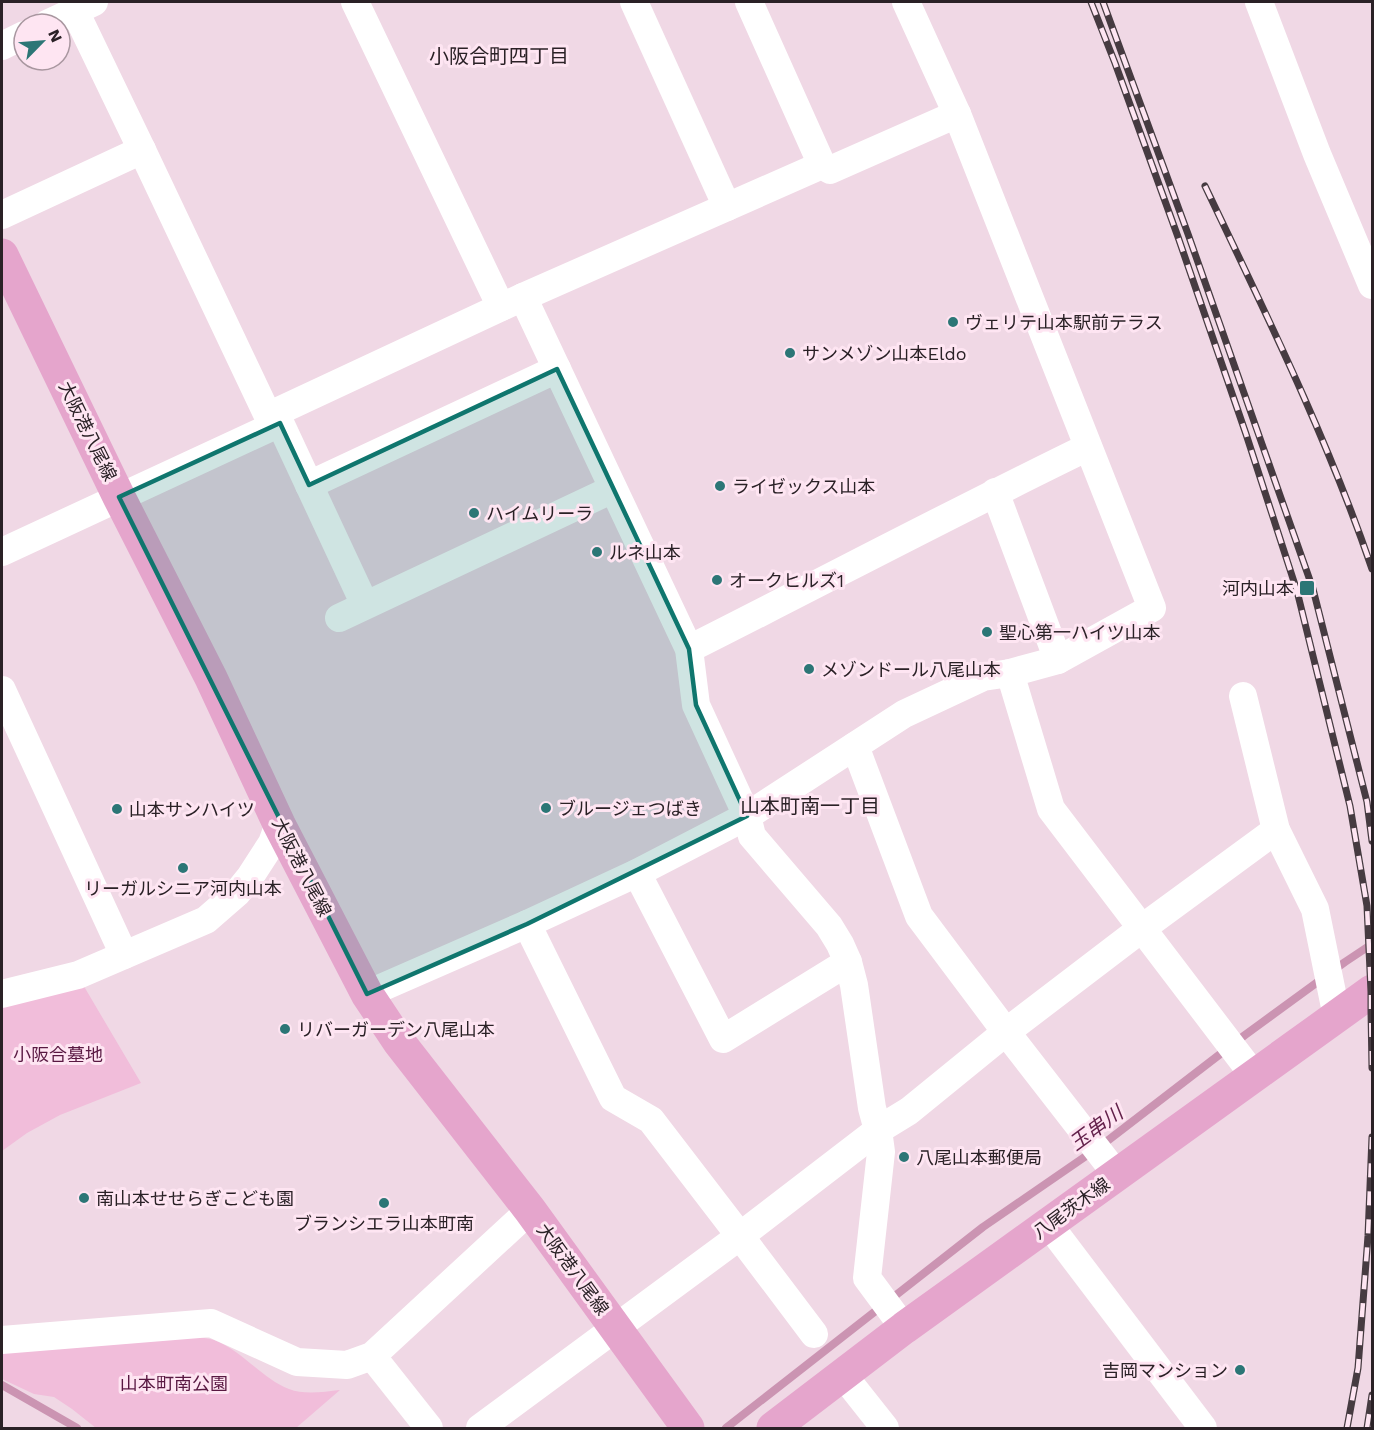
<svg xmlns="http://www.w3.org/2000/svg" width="1374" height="1430" viewBox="0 0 1374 1430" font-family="'Work Sans','Noto Sans JP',sans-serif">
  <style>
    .green { fill: #f1bdda }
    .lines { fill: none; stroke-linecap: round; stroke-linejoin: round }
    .stream { stroke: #cb94b2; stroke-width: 8 }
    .minor { stroke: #fff; stroke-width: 28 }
    .primary { stroke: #e5a5cc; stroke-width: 33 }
    .rail-casing { stroke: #463b41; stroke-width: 7 }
    .rail { stroke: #fee5f2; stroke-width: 4.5; stroke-dasharray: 14; stroke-linecap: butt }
    .marked { fill: #0f766e; fill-opacity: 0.2; stroke: #0f766e; stroke-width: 4.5; stroke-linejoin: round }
    .poi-dot { fill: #2c7676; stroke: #fee5f2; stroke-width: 2 }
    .labels { text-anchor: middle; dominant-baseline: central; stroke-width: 6; stroke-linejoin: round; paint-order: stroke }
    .poi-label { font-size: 18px; fill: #2a2126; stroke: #fee5f2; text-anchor: start }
    .street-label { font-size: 18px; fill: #2a2126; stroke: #fee5f2 }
    .park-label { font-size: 18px; fill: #591842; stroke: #fee5f2 }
    .neighbourhood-label { font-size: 20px; fill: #2a2126; stroke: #fee5f2 }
    .water-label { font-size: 20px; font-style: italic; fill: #64224c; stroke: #fee5f2 }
  </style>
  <rect width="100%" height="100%" fill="#f0d8e5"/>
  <!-- green -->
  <g class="green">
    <path d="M 82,983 L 141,1083 L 60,1115 L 27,1133 L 2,1151 L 2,1004 Z"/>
    <path d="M 191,1336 C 199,1337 207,1338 214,1340 C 243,1351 261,1378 289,1389 C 304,1395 323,1392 340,1390 L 296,1428 L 96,1428 L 72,1409 L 54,1397 L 34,1394 L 2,1379 L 2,1350 Z"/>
  </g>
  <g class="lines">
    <!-- stream -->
    <g class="stream">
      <path d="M 2,1385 L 77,1428"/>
      <path d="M 726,1428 L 983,1227 L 1102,1145 L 1245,1035 L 1345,962 L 1372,944"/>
    </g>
    <!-- minor -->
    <g class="minor">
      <path d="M 355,2 L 501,307"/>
      <path d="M 634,2 L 727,207"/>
      <path d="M 749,2 L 822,165"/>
      <path d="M 1259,2 L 1317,154 L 1372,285"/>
      <path d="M 75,11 L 142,150 L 268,416 L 523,297 L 822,165 L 830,170 L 957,114"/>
      <path d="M 47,24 L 94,2"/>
      <path d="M 2,46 L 24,35"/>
      <path d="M 2,215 L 142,150"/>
      <path d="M 523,297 L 689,649 L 696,705 L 747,816 L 752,836 L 829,926 L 840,944 L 848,962 L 854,985 L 872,1108 L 878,1130 L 881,1152 L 867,1278 L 904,1328"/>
      <path d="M 275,412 L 365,605"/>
      <path d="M 309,485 L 557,369"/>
      <path d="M 995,492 L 1058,660"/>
      <path d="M 2,552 L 280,423"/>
      <path d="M 339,618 L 613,489"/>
      <path d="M 689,649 C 822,582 954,512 1088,447"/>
      <path d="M 1010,673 L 1051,809 L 1255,1077"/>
      <path d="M 2,690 L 124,955"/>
      <path d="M 1243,696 L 1276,830 L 1315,909 L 1337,1017"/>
      <path d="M 855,746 L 919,916 L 1006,1032 L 1117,1175"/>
      <path d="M 637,873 L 723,1039 L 848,962"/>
      <path d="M 527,924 L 613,1098 L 651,1120 L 740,1236 L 814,1334"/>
      <path d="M 2,994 L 78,975 L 206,920 L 237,893 L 250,877 L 272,843 L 279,824"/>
      <path d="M 367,994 L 527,924 L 637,873 L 747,816 L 904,714 L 983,677 L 1010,673 L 1058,660 L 1152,608 L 957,114 L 906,2"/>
      <path d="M 1049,1225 L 1203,1428"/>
      <path d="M 2,1340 L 211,1323 L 297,1362 L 347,1365 L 372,1356 L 530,1210"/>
      <path d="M 372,1356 L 429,1428"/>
      <path d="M 843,1375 L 885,1428"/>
      <path d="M 480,1428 L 740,1236 L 878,1130 L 909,1111 L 1006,1032 L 1141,929 L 1276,830"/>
    </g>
    <!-- primary -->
    <g class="primary">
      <path d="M 2,255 L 119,497 L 211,678 L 279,824 L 367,994 L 399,1042 L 530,1210 L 688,1428"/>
      <path d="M 773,1428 L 904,1328 L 1372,991"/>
    </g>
    <!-- rail casing -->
    <g class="rail-casing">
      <g id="rail">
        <path d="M 1091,2 L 1115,63 L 1178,237 L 1246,434 L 1297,591 L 1350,806 L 1367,906 L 1371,992 L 1371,1010 L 1372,1068"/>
        <path d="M 1103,2 L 1188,234 L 1313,589 L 1367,802 L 1372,841"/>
        <path d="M 1205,186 C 1265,312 1327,437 1372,569"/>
        <path d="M 1347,1428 L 1358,1368 L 1368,1236 L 1372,1137"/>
        <path d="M 1367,1428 L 1372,1395"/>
      </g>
    </g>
    <!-- rail -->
    <use href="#rail" class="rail"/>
  </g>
  <!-- marked area -->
  <path class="marked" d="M 557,369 L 689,649 L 696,705 L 747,816 L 527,924 L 367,994 L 119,497 L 280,423 L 309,485 Z"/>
  <!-- markers -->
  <g class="poi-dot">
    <circle cx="953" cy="322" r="6"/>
    <circle cx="790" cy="353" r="6"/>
    <circle cx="720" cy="486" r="6"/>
    <circle cx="474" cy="513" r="6"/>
    <circle cx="597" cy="552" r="6"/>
    <circle cx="717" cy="580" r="6"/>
    <rect x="1299" y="580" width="16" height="16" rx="3"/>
    <circle cx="987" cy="632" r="6"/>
    <circle cx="809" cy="669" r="6"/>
    <circle cx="546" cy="808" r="6"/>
    <circle cx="117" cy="809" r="6"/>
    <circle cx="183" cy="868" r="6"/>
    <circle cx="285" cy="1029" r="6"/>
    <circle cx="904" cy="1157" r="6"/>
    <circle cx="84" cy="1198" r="6"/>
    <circle cx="384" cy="1203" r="6"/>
    <circle cx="1240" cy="1370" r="6"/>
  </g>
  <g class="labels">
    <!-- poi labels -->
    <g class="poi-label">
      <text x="965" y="322">ヴェリテ山本駅前テラス</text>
      <text x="802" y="353">サンメゾン山本Eldo</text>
      <text x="732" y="486">ライゼックス山本</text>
      <text x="486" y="513">ハイムリーラ</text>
      <text x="609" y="552">ルネ山本</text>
      <text x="729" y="580">オークヒルズ1</text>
      <text x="1294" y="588" text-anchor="end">河内山本</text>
      <text x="999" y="632">聖心第一ハイツ山本</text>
      <text x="821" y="669">メゾンドール八尾山本</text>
      <text x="558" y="808">ブルージェつばき</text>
      <text x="129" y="809">山本サンハイツ</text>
      <text x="183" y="888" text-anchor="middle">リーガルシニア河内山本</text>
      <text x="297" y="1029">リバーガーデン八尾山本</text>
      <text x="916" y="1157">八尾山本郵便局</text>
      <text x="96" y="1198">南山本せせらぎこども園</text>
      <text x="384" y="1223" text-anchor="middle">ブランシエラ山本町南</text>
      <text x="1228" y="1370" text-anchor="end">吉岡マンション</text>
    </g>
    <!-- street labels -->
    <g class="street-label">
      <text transform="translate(88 431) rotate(64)">大阪港八尾線</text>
      <text transform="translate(302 867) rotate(63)">大阪港八尾線</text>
      <text transform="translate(1071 1208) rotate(-36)">八尾茨木線</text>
      <text transform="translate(573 1269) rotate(54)">大阪港八尾線</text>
    </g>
    <!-- park labels -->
    <g class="park-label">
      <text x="58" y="1054">小阪合墓地</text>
      <text x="174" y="1383">山本町南公園</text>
    </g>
    <!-- neighbourhood labels -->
    <g class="neighbourhood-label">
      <text x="499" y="56">小阪合町四丁目</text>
      <text x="810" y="806">山本町南一丁目</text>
    </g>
    <!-- water labels -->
    <g class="water-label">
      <text transform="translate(1096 1128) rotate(-36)">玉串川</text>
    </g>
  </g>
  <!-- border -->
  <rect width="1374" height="1430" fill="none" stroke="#2a2126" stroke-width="6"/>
  <!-- north arrow -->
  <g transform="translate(42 42) rotate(65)"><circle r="28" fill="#fee5f2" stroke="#a997a0" stroke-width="1.5"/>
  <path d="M0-4.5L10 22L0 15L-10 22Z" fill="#2c7676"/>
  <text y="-9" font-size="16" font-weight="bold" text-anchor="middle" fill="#2a2126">N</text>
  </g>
</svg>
